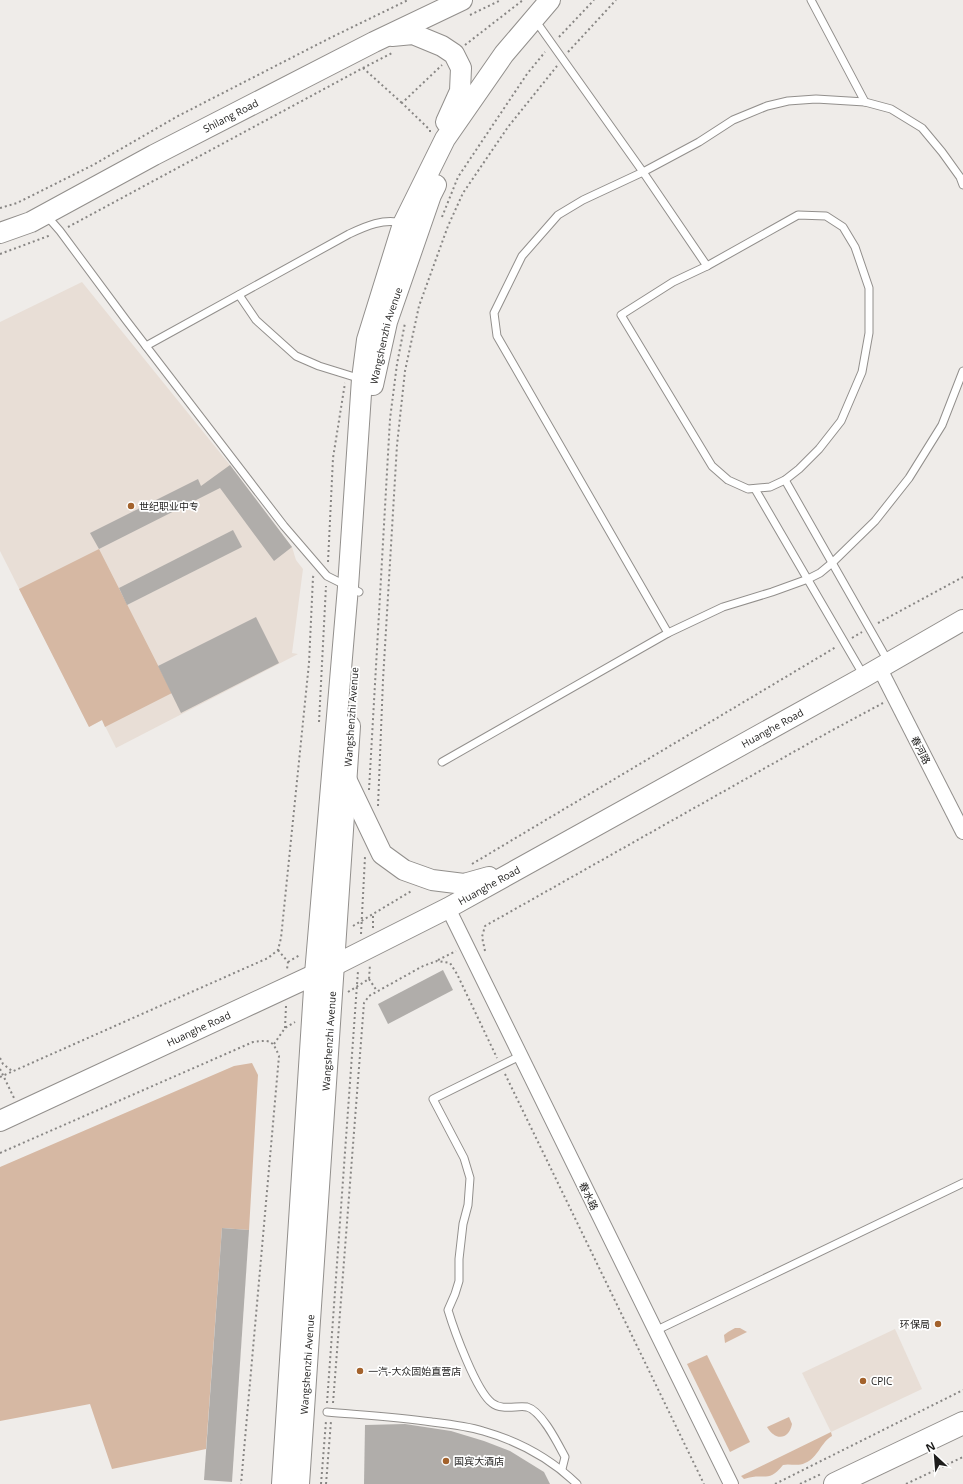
<svg xmlns="http://www.w3.org/2000/svg" width="963" height="1484" viewBox="0 0 963 1484" font-family="'Open Sans','Noto Sans SC',sans-serif">
  <style>
    .built { fill: #e8ded6 }
    .green { fill: #d6b8a3 }
    .building { fill: #b0adaa }
    .lines { fill: none; stroke-linecap: round; stroke-linejoin: round }
    .lane-casing { stroke: #928f8c; stroke-width: 9 }
    .street-casing { stroke: #928f8c; stroke-width: 16 }
    .secondary-casing { stroke: #928f8c; stroke-width: 22 }
    .primary-casing { stroke: #928f8c; stroke-width: 24 }
    .path { stroke: #888684; stroke-width: 2; stroke-dasharray: 2 3; stroke-linecap: butt }
    .lane { stroke: #fff; stroke-width: 7 }
    .street { stroke: #fff; stroke-width: 14 }
    .secondary { stroke: #fff; stroke-width: 20 }
    .primary { stroke: #fff; stroke-width: 22 }
    .poi-dot { fill: #a3622c; stroke: #fff; stroke-width: 1.5 }
    .labels { text-anchor: middle; dominant-baseline: central; stroke-width: 3.5; stroke-linejoin: round; paint-order: stroke }
    .street-label { font-size: 10px; fill: #1e1d1c; stroke: #fff }
    .poi-label { font-size: 10px; fill: #1e1d1c; stroke: #fff; text-anchor: start }
  </style>
  <rect width="100%" height="100%" fill="#efece9"/>
  <!-- built -->
  <g class="built">
    <path d="M 82,282 L 230,465 L 292,547 L 296,560 L 303,569 L 292,653 L 298,654 L 116,748 L 102,720 L 89,727 L 0,551 L 0,322 Z"/>
    <path d="M 895,1329 L 922,1389 L 831,1432 L 802,1373 Z"/>
  </g>
  <!-- green -->
  <g class="green">
    <path d="M 99,549 L 172,693 L 105,727 L 102,720 L 89,727 L 19,589 Z"/>
    <path d="M 252,1063 L 258,1075 L 249,1230 L 222,1228 L 206,1449 L 112,1469 L 90,1404 L 0,1421 L 0,1167 L 234,1066 Z"/>
    <path d="M 735,1328 L 740,1328 L 747,1332 L 725,1343 L 724,1335 L 728,1332 Z"/>
    <path d="M 707,1355 L 750,1442 L 730,1452 L 687,1364 Z"/>
    <path d="M 789,1417 L 792,1424 C 789,1440 775,1441 767,1427 Z"/>
    <path d="M 831,1432 L 832,1436 C 821,1442 818,1458 805,1463 C 797,1467 790,1463 783,1465 C 768,1484 764,1472 744,1479 L 741,1476 Z"/>
  </g>
  <!-- building -->
  <g class="building">
    <path d="M 230,465 L 292,547 L 274,561 L 220,488 L 99,549 L 90,533 L 198,479 L 201,486 Z"/>
    <path d="M 233,530 L 242,547 L 127,605 L 119,588 Z"/>
    <path d="M 256,617 L 279,663 L 181,713 L 158,666 Z"/>
    <path d="M 443,970 L 453,990 L 388,1024 L 378,1004 Z"/>
    <path d="M 222,1228 L 249,1230 L 232,1482 L 204,1480 Z"/>
    <path d="M 405,1424 L 451,1431 L 484,1441 L 510,1451 L 544,1472 L 550,1484 L 364,1484 L 365,1425 Z"/>
  </g>
  <g class="lines">
    <!-- lane casing -->
    <g class="lane-casing">
      <g id="lane">
        <path d="M 811,0 L 865,102"/>
        <path d="M 540,27 L 643,172 L 707,266"/>
        <path d="M 963,185 L 960,177 L 942,152 L 922,128 L 891,109 L 865,102 L 816,99 L 788,101 L 767,106 L 733,120 L 699,142 L 643,172 L 583,200 L 558,215 L 522,256 L 494,313 L 497,336 L 668,633 L 723,607 L 772,592 L 808,579 L 820,573 L 832,563 L 875,521 L 909,478 L 942,425 L 963,371"/>
        <path d="M 46,215 L 60,231 L 126,320 L 284,526 L 327,576 L 359,592"/>
        <path d="M 798,215 L 826,216 L 843,227 L 855,247 L 869,288 L 869,333 L 862,372 L 841,421 L 819,449 L 799,469 L 785,480 L 770,487 L 748,489 L 728,480 L 712,466 L 621,315 L 673,282 L 707,266 Z"/>
        <path d="M 239,295 L 256,320 L 296,356 L 319,366 L 361,379"/>
        <path d="M 146,346 L 349,234 C 366,226 384,218 402,223"/>
        <path d="M 785,480 L 888,661"/>
        <path d="M 755,489 L 864,676"/>
        <path d="M 442,762 L 668,633"/>
        <path d="M 520,1056 L 433,1099 L 464,1158 L 470,1178 L 468,1205 L 463,1224 L 459,1259 L 459,1281 L 455,1294 L 448,1310 C 454,1330 476,1391 492,1403 C 502,1411 518,1405 527,1407 C 542,1411 558,1444 565,1457 L 562,1469"/>
        <path d="M 655,1331 L 963,1183"/>
        <path d="M 327,1412 C 362,1415 397,1417 432,1422 C 449,1424 467,1426 483,1431 C 518,1441 551,1459 577,1484"/>
      </g>
    </g>
    <!-- street casing -->
    <g class="street-casing">
      <g id="street">
        <path d="M 880,669 L 963,832"/>
        <path d="M 448,908 L 731,1484"/>
      </g>
    </g>
    <!-- secondary casing -->
    <g class="secondary-casing">
      <g id="secondary">
        <path d="M 392,36 L 413,34 L 442,46 L 454,54 L 461,68 L 460,91 L 446,122"/>
        <path id="s1" d="M 0,233 L 31,222 L 154,155 L 374,42 L 462,0"/>
        <path id="s2" d="M 373,385 L 387,322 L 431,195 L 436,185"/>
        <path d="M 347,781 L 382,854 L 404,870 L 432,880 L 464,884 L 489,877"/>
        <path id="s3" d="M 0,1121 L 333,966 L 448,908 L 864,677 L 963,620"/>
        <path d="M 282,1484 L 315,974 L 348,587 L 362,379 L 367,340 L 403,224 L 445,139 L 504,54 L 550,0"/>
        <path id="s4" d="M 299,1484 L 350,726"/>
      </g>
    </g>
    <!-- primary casing -->
    <g class="primary-casing">
      <path id="primary" d="M 835,1484 L 963,1423"/>
    </g>
    <!-- path -->
    <g class="path">
      <path d="M 470,15 L 501,0"/>
      <path d="M 559,37 L 594,0"/>
      <path d="M 465,45 L 523,0"/>
      <path d="M 568,52 L 616,0"/>
      <path d="M 363,68 L 402,103"/>
      <path d="M 430,132 L 430,130 L 402,103 L 442,65"/>
      <path d="M 0,208 L 17,203 L 93,165 L 178,116 L 330,38 L 408,0"/>
      <path d="M 442,217 L 458,177 L 527,74 L 545,52"/>
      <path d="M 68,227 L 363,68 L 394,52"/>
      <path d="M 0,254 L 51,235"/>
      <path d="M 328,562 L 333,458 L 345,383"/>
      <path d="M 878,623 L 963,577"/>
      <path d="M 852,638 L 862,632"/>
      <path d="M 319,722 L 326,586"/>
      <path d="M 369,790 L 390,419 L 397,364 L 405,323"/>
      <path d="M 378,806 L 383,680 L 397,445 L 405,371 L 419,306 L 448,226 L 463,193 L 508,127 L 557,66"/>
      <path d="M 472,864 L 836,647"/>
      <path d="M 353,926 L 413,890"/>
      <path d="M 373,928 L 373,913"/>
      <path d="M 361,934 L 365,857"/>
      <path d="M 278,950 L 288,962 L 287,969"/>
      <path d="M 485,951 L 482,937 L 485,926 L 829,732 L 883,703"/>
      <path d="M 438,960 L 456,951"/>
      <path d="M 288,962 L 300,955"/>
      <path d="M 369,979 L 377,991"/>
      <path d="M 348,992 L 369,979 L 370,964"/>
      <path d="M 285,1028 L 286,1006"/>
      <path d="M 274,1044 L 285,1028 L 295,1022"/>
      <path d="M 0,1058 L 3,1064 L 12,1071"/>
      <path d="M 0,1069 L 14,1098"/>
      <path d="M 505,1074 L 704,1484"/>
      <path d="M 0,1077 L 268,958 L 278,950 L 281,938 L 309,663 L 313,577 L 315,574"/>
      <path d="M 0,1153 L 253,1042 C 270,1040 272,1039 279,1056 L 241,1484"/>
      <path d="M 327,1403 L 358,971"/>
      <path d="M 333,1403 L 364,1003 L 369,996 L 423,966 L 437,961 L 450,963 L 457,974 L 497,1058"/>
      <path d="M 321,1484 L 326,1421"/>
      <path d="M 326,1484 L 331,1421"/>
      <path d="M 775,1484 L 963,1390"/>
      <path d="M 800,1484 L 821,1474"/>
      <path d="M 906,1484 L 963,1457"/>
    </g>
    <!-- lane -->
    <use href="#lane" class="lane"/>
    <!-- street -->
    <use href="#street" class="street"/>
    <!-- secondary -->
    <use href="#secondary" class="secondary"/>
    <!-- primary -->
    <use href="#primary" class="primary"/>
  </g>
  <!-- markers -->
  <g class="poi-dot">
    <circle cx="131" cy="506" r="4"/>
    <circle cx="938" cy="1324" r="4"/>
    <circle cx="360" cy="1371" r="4"/>
    <circle cx="863" cy="1381" r="4"/>
    <circle cx="446" cy="1461" r="4"/>
  </g>
  <g class="labels">
    <!-- street labels -->
    <g class="street-label">
      <text stroke="none"><textPath href="#s1" startOffset="259">Shilang Road</textPath></text>
      <text stroke="none"><textPath href="#s2" startOffset="51">Wangshenzhi Avenue</textPath></text>
      <text transform="translate(351 717) rotate(-86)">Wangshenzhi Avenue</text>
      <text stroke="none"><textPath href="#s3" startOffset="867">Huanghe Road</textPath></text>
      <text transform="translate(921 750) rotate(63)">春河路</text>
      <text stroke="none"><textPath href="#s3" startOffset="543">Huanghe Road</textPath></text>
      <text stroke="none"><textPath href="#s3" startOffset="219">Huanghe Road</textPath></text>
      <text stroke="none"><textPath href="#s4" startOffset="444">Wangshenzhi Avenue</textPath></text>
      <text transform="translate(589 1196) rotate(64)">春水路</text>
      <text stroke="none"><textPath href="#s4" startOffset="120">Wangshenzhi Avenue</textPath></text>
    </g>
    <!-- poi labels -->
    <g class="poi-label">
      <text x="139" y="506">世纪职业中专</text>
      <text x="930" y="1324" text-anchor="end">环保局</text>
      <text x="368" y="1371">一汽-大众固始直营店</text>
      <text x="871" y="1381">CPIC</text>
      <text x="454" y="1461">国宾大酒店</text>
    </g>
  </g>
  <!-- north arrow -->
  <g transform="translate(935 1456) rotate(334)" stroke="#ffffff" stroke-width="3" paint-order="stroke">
  <path d="M0-3L7 15L0 10L-7 15Z" fill="#1e1d1c"/>
  <text y="-6" font-size="11" font-weight="bold" text-anchor="middle" fill="#1e1d1c">N</text>
  </g>
</svg>
